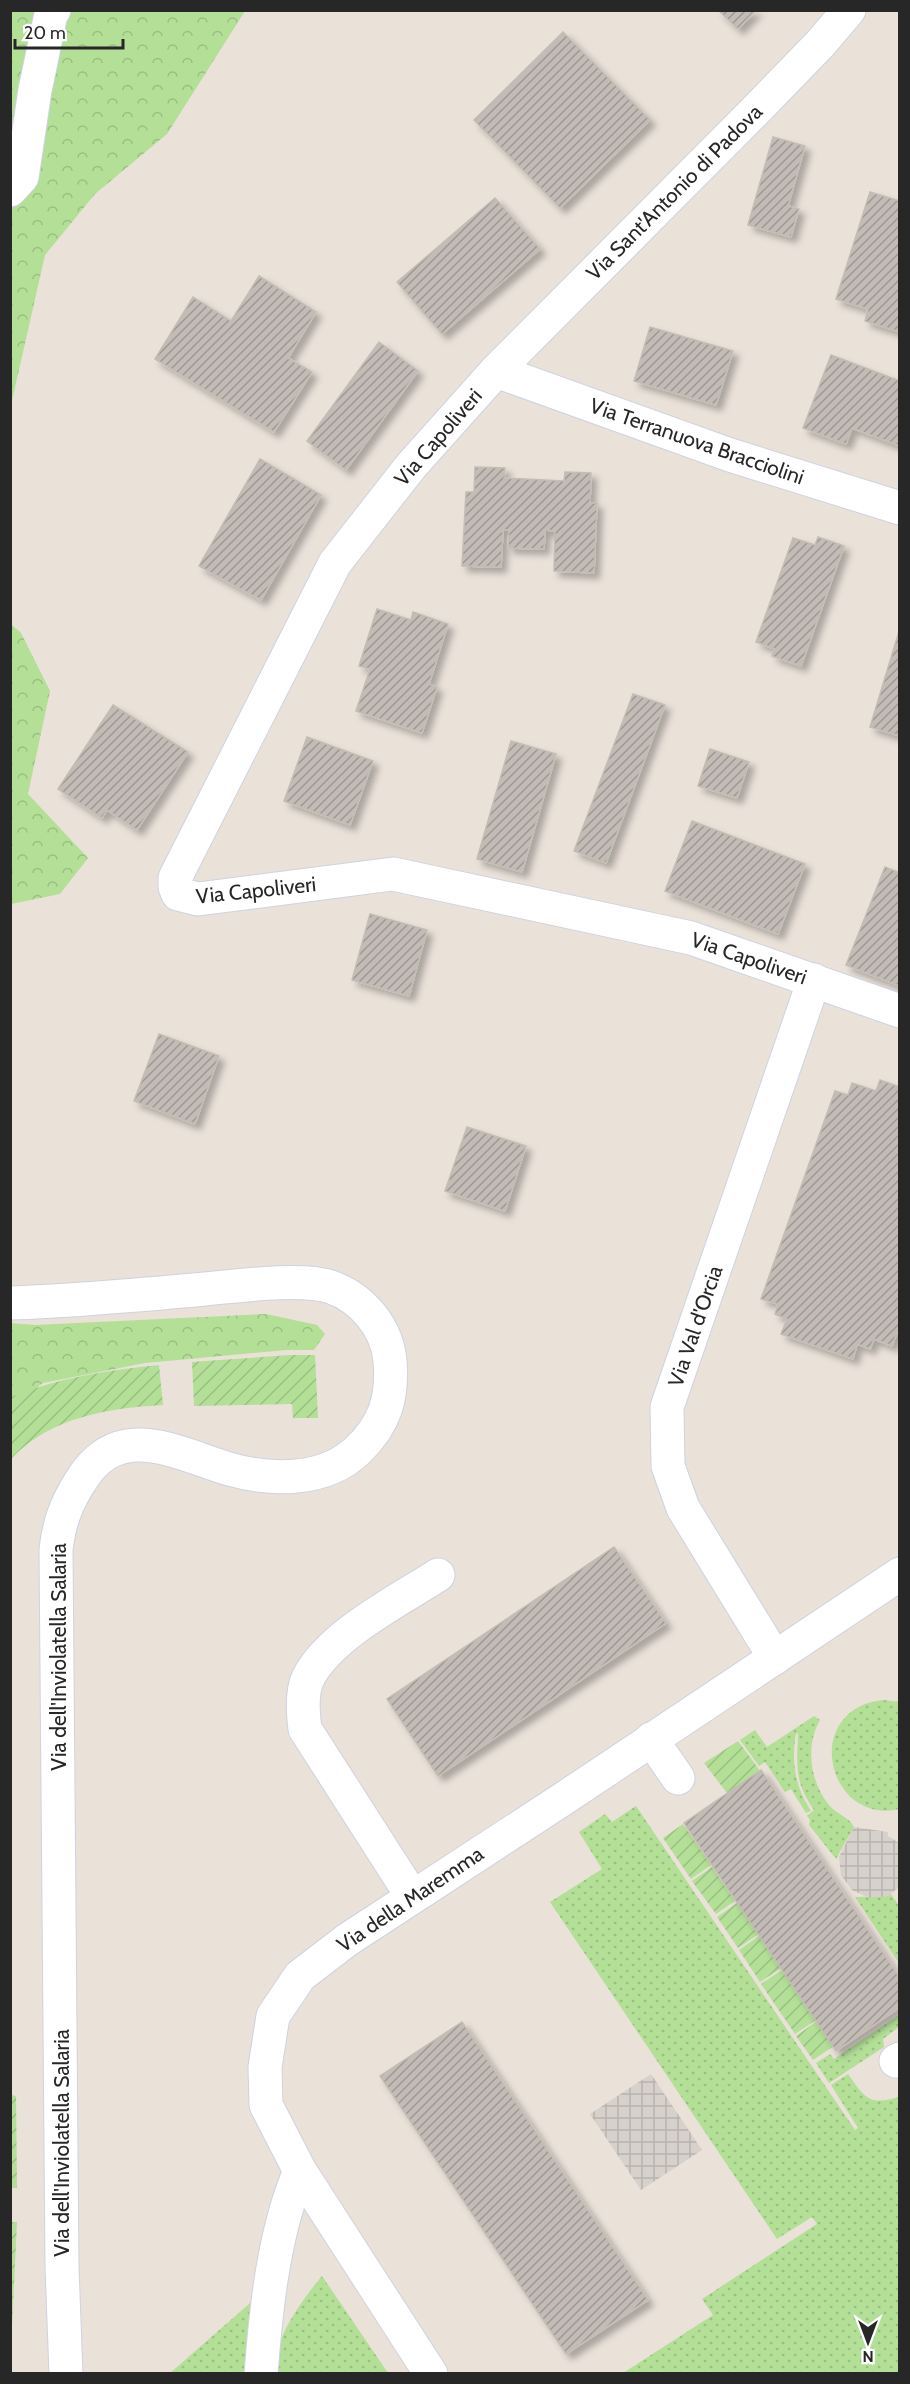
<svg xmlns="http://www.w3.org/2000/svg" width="910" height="2384" viewBox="0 0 910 2384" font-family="Cabin,sans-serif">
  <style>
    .grass { fill: url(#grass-dots) }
    .forest { fill: url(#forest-crowns) }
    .garden { fill: url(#garden-furrows) }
    .plaza { fill: url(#plaza-grid) }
    .building { fill: url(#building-hatch); stroke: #c4bdb3; stroke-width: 1.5; filter: url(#shadow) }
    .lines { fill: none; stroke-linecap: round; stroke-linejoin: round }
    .minor-casing { stroke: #ced3e0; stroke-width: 35 }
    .minor { stroke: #fff; stroke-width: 33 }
    .labels { text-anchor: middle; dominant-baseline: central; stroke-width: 6; stroke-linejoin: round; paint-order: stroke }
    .street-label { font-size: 21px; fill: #272727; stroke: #fff }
  </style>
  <defs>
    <pattern id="grass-dots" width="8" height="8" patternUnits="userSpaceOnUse" patternTransform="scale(1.5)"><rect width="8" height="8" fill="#b3df97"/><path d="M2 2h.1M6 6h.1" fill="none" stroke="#9abf82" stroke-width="1.8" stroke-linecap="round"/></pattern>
    <pattern id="forest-crowns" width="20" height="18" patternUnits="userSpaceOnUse" patternTransform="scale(1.5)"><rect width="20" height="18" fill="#b3df97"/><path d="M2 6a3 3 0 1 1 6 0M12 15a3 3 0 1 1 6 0" fill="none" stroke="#9abf82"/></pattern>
    <pattern id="garden-furrows" width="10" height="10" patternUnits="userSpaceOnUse" patternTransform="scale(1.5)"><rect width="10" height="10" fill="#b3df97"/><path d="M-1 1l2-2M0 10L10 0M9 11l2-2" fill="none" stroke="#9abf82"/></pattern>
    <pattern id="plaza-grid" width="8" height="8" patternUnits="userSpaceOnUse" patternTransform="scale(1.5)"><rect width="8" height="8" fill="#d6d1cb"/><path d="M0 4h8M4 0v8" fill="none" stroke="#b8b3ae"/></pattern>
    <pattern id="building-hatch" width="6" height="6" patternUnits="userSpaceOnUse" patternTransform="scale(1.5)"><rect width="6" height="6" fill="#c2bbb6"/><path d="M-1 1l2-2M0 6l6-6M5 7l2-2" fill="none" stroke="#9e9894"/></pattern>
    <filter id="shadow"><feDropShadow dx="5.5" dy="5.5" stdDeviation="3" flood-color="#0004"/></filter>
  </defs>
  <rect width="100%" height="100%" fill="#eae1d9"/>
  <!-- grass -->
  <g class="grass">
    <path d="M 883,1700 L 900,1702 L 899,1809 C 834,1824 804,1729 865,1704 C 870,1702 877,1701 883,1700 Z"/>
    <path d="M 814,1716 L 820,1720 C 805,1746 810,1782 829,1805 C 836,1814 849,1817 854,1827 L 836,1859 L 809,1825 L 810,1820 L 807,1816 L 814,1810 C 794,1782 797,1765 798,1733 L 796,1734 C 791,1762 795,1787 811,1811 L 806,1813 L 791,1789 L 785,1792 L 765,1762 L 759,1766 L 740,1740 L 755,1730 L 767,1747 Z"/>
    <path d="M 636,1806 L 855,2130 L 858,2128 L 831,2085 L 848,2074 C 865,2098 869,2106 899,2097 L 899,2373 L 623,2373 L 713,2315 L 702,2299 L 817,2224 L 812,2217 L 777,2239 L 550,1902 L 602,1869 L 579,1832 L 605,1814 L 612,1822 Z"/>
    <path d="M 891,1894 L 899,1906 L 899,1963 L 855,1897 L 883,1896 Z"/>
    <path d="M 899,2015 L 899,2027 L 883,2039 L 884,2047 L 829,2083 L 816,2063 L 830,2054 L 834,2059 Z"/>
    <path d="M 322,2276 L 388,2373 L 272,2374 C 276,2336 299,2304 322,2276 Z"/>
    <path d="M 253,2299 L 250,2373 L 169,2374 L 249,2304 Z"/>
  </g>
  <!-- forest -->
  <g class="forest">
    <path d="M 11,11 L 245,11 L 167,134 L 95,194 L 45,255 L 11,405 Z"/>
    <path d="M 11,624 L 21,633 L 50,691 L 28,794 L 88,858 L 60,894 L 11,904 Z"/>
    <path d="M 266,1314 L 317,1325 L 325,1334 L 314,1350 L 286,1350 L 145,1363 L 43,1383 L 11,1406 L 10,1323 L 35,1325 Z"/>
  </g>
  <!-- garden -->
  <g class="garden">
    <path d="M 291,1355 L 315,1355 L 318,1418 L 293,1418 L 292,1404 L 194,1406 L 192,1362 Z"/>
    <path d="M 159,1365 L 163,1405 C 109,1408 50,1417 11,1459 L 11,1397 C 57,1378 109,1370 159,1365 Z"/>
    <path d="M 738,1741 L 761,1772 L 727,1793 L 704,1763 Z"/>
    <path d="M 683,1824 L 711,1865 L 691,1879 L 663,1838 Z"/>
    <path d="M 712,1867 L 735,1901 L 716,1914 L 692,1881 Z"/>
    <path d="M 737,1903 L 759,1934 L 738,1948 L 717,1917 Z"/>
    <path d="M 759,1936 L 781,1968 L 760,1982 L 739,1950 Z"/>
    <path d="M 782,1970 L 816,2020 L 795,2034 L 761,1984 Z"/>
    <path d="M 817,2021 L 834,2046 L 813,2060 L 796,2036 Z"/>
    <path d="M 11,2095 L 16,2096 L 17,2188 L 11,2188 Z"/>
    <path d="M 11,2222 L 17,2222 L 11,2348 L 10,2222 Z"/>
  </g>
  <!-- plaza -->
  <g class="plaza">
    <path d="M 854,1827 L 888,1832 L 888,1836 L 899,1843 L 899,1887 L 888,1896 L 869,1898 L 852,1890 L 841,1875 L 839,1857 Z"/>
    <path d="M 651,2074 L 702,2150 L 641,2190 L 590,2114 Z"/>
  </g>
  <!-- building -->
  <g class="building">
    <path d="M 718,10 L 756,10 L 738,29 Z"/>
    <path d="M 563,32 L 650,120 L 560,208 L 474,120 Z"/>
    <path d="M 773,137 L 805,146 L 788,206 L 799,209 L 791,237 L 748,225 Z"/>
    <path d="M 870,192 L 900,201 L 900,332 L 865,321 L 868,309 L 836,299 Z"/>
    <path d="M 495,198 L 540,249 L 442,334 L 397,282 Z"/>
    <path d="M 259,276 L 316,312 L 288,358 L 312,372 L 274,432 L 155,359 L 193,297 L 231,321 Z"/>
    <path d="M 650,327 L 733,351 L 716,405 L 634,381 Z"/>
    <path d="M 379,342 L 418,371 L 346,470 L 307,441 Z"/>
    <path d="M 831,355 L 900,381 L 900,446 L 852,428 L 846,444 L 803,428 Z"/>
    <path d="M 260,459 L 321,495 L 261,600 L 199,566 Z"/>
    <path d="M 475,467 L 505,468 L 504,478 L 564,481 L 565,472 L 591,473 L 590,503 L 597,503 L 594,573 L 554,571 L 555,531 L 545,530 L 544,549 L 508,548 L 509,530 L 503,530 L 501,567 L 462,566 L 466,492 L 474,492 Z"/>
    <path d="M 818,537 L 844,546 L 801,666 L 772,656 L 775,649 L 756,642 L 793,538 L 815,545 Z"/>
    <path d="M 377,609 L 411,620 L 413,612 L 448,624 L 429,684 L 437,687 L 422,733 L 356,711 L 370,669 L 359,666 Z"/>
    <path d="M 900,628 L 900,736 L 870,727 Z"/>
    <path d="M 633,694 L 665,705 L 606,863 L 574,851 Z"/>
    <path d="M 113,705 L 188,752 L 137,830 L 107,810 L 102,818 L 58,789 Z"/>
    <path d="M 307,737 L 373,761 L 350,825 L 284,801 Z"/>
    <path d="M 511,741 L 556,754 L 522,872 L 477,859 Z"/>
    <path d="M 710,749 L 749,762 L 737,798 L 698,786 Z"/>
    <path d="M 692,821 L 805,864 L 778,934 L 665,891 Z"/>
    <path d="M 885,867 L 900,873 L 900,986 L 846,965 Z"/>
    <path d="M 370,914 L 427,930 L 409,996 L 352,980 Z"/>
    <path d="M 159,1034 L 219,1056 L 195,1124 L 134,1101 Z"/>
    <path d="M 880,1080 L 900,1087 L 900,1325 L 892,1346 L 874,1339 L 870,1349 L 857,1344 L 853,1359 L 781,1334 L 787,1319 L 775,1314 L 778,1304 L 761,1299 L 835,1091 L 848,1095 L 852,1083 L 876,1091 Z"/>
    <path d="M 467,1127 L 526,1146 L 505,1211 L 445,1191 Z"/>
    <path d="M 614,1547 L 666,1623 L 438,1776 L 387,1699 Z"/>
    <path d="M 761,1770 L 900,1978 L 900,2007 L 836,2051 L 684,1823 Z"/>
    <path d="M 462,2022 L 648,2300 L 566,2354 L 380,2076 Z"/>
  </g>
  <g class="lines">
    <!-- minor casing -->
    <g class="minor-casing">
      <g id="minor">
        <path d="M 849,10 L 820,44 L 753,113 L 496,371 L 411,466 L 335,563 L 175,878 L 175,887 L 178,894 L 198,899 L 393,874 L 691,938 L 900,1011"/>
        <path d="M 10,190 L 22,177 L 35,90 L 51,14 L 54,10"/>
        <path d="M 496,371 L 730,455 L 900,508"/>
        <path d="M 10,1303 C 75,1301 140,1295 205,1289 C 237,1286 302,1277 331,1287 C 362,1298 387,1327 390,1361 C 393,1398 385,1424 358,1450 C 325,1482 271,1481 229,1469 C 176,1453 118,1418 80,1482 C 66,1504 59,1523 56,1550 L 62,2267 L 66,2374"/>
        <path d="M 775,1658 L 683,1508 L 668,1466 L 667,1407 L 814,980"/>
        <path d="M 651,1739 L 678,1778"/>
        <path d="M 412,1896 L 305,1729 C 303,1714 301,1693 308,1678 C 330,1635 398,1601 438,1575"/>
        <path d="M 896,2061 L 900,2059"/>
        <path d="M 261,2374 C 266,2308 274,2231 300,2171"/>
        <path d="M 431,2374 L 300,2171 L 266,2105 L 265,2067 L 273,2016 L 300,1976 L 347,1940 L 566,1797 L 900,1574"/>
      </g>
    </g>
    <!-- minor -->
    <use href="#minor" class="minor"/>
  </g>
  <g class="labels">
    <!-- street labels -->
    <g class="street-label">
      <text transform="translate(674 192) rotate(-45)">Via Sant'Antonio di Padova</text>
      <text transform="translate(438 437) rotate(-49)">Via Capoliveri</text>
      <text transform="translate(697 441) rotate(19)">Via Terranuova Bracciolini</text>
      <text transform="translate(256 890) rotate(-6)">Via Capoliveri</text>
      <text transform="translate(749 958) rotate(19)">Via Capoliveri</text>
      <text transform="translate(695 1326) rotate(-71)">Via Val d'Orcia</text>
      <text transform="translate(58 1657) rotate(-90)">Via dell'Inviolatella Salaria</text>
      <text transform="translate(410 1899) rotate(-34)">Via della Maremma</text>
      <text transform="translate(61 2143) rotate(-90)">Via dell'Inviolatella Salaria</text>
    </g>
  </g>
  <!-- border -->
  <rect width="910" height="2384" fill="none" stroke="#272727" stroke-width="24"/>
  <!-- north arrow -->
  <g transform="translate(868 2342) rotate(180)" stroke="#ffffff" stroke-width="4.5" paint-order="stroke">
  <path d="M0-4.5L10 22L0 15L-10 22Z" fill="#272727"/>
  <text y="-9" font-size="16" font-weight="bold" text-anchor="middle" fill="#272727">N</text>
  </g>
  <!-- scale -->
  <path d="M15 39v9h108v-9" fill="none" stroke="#272727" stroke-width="3"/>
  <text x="24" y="39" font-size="18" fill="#272727" stroke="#ffffff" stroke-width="4.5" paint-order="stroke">20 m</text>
</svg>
